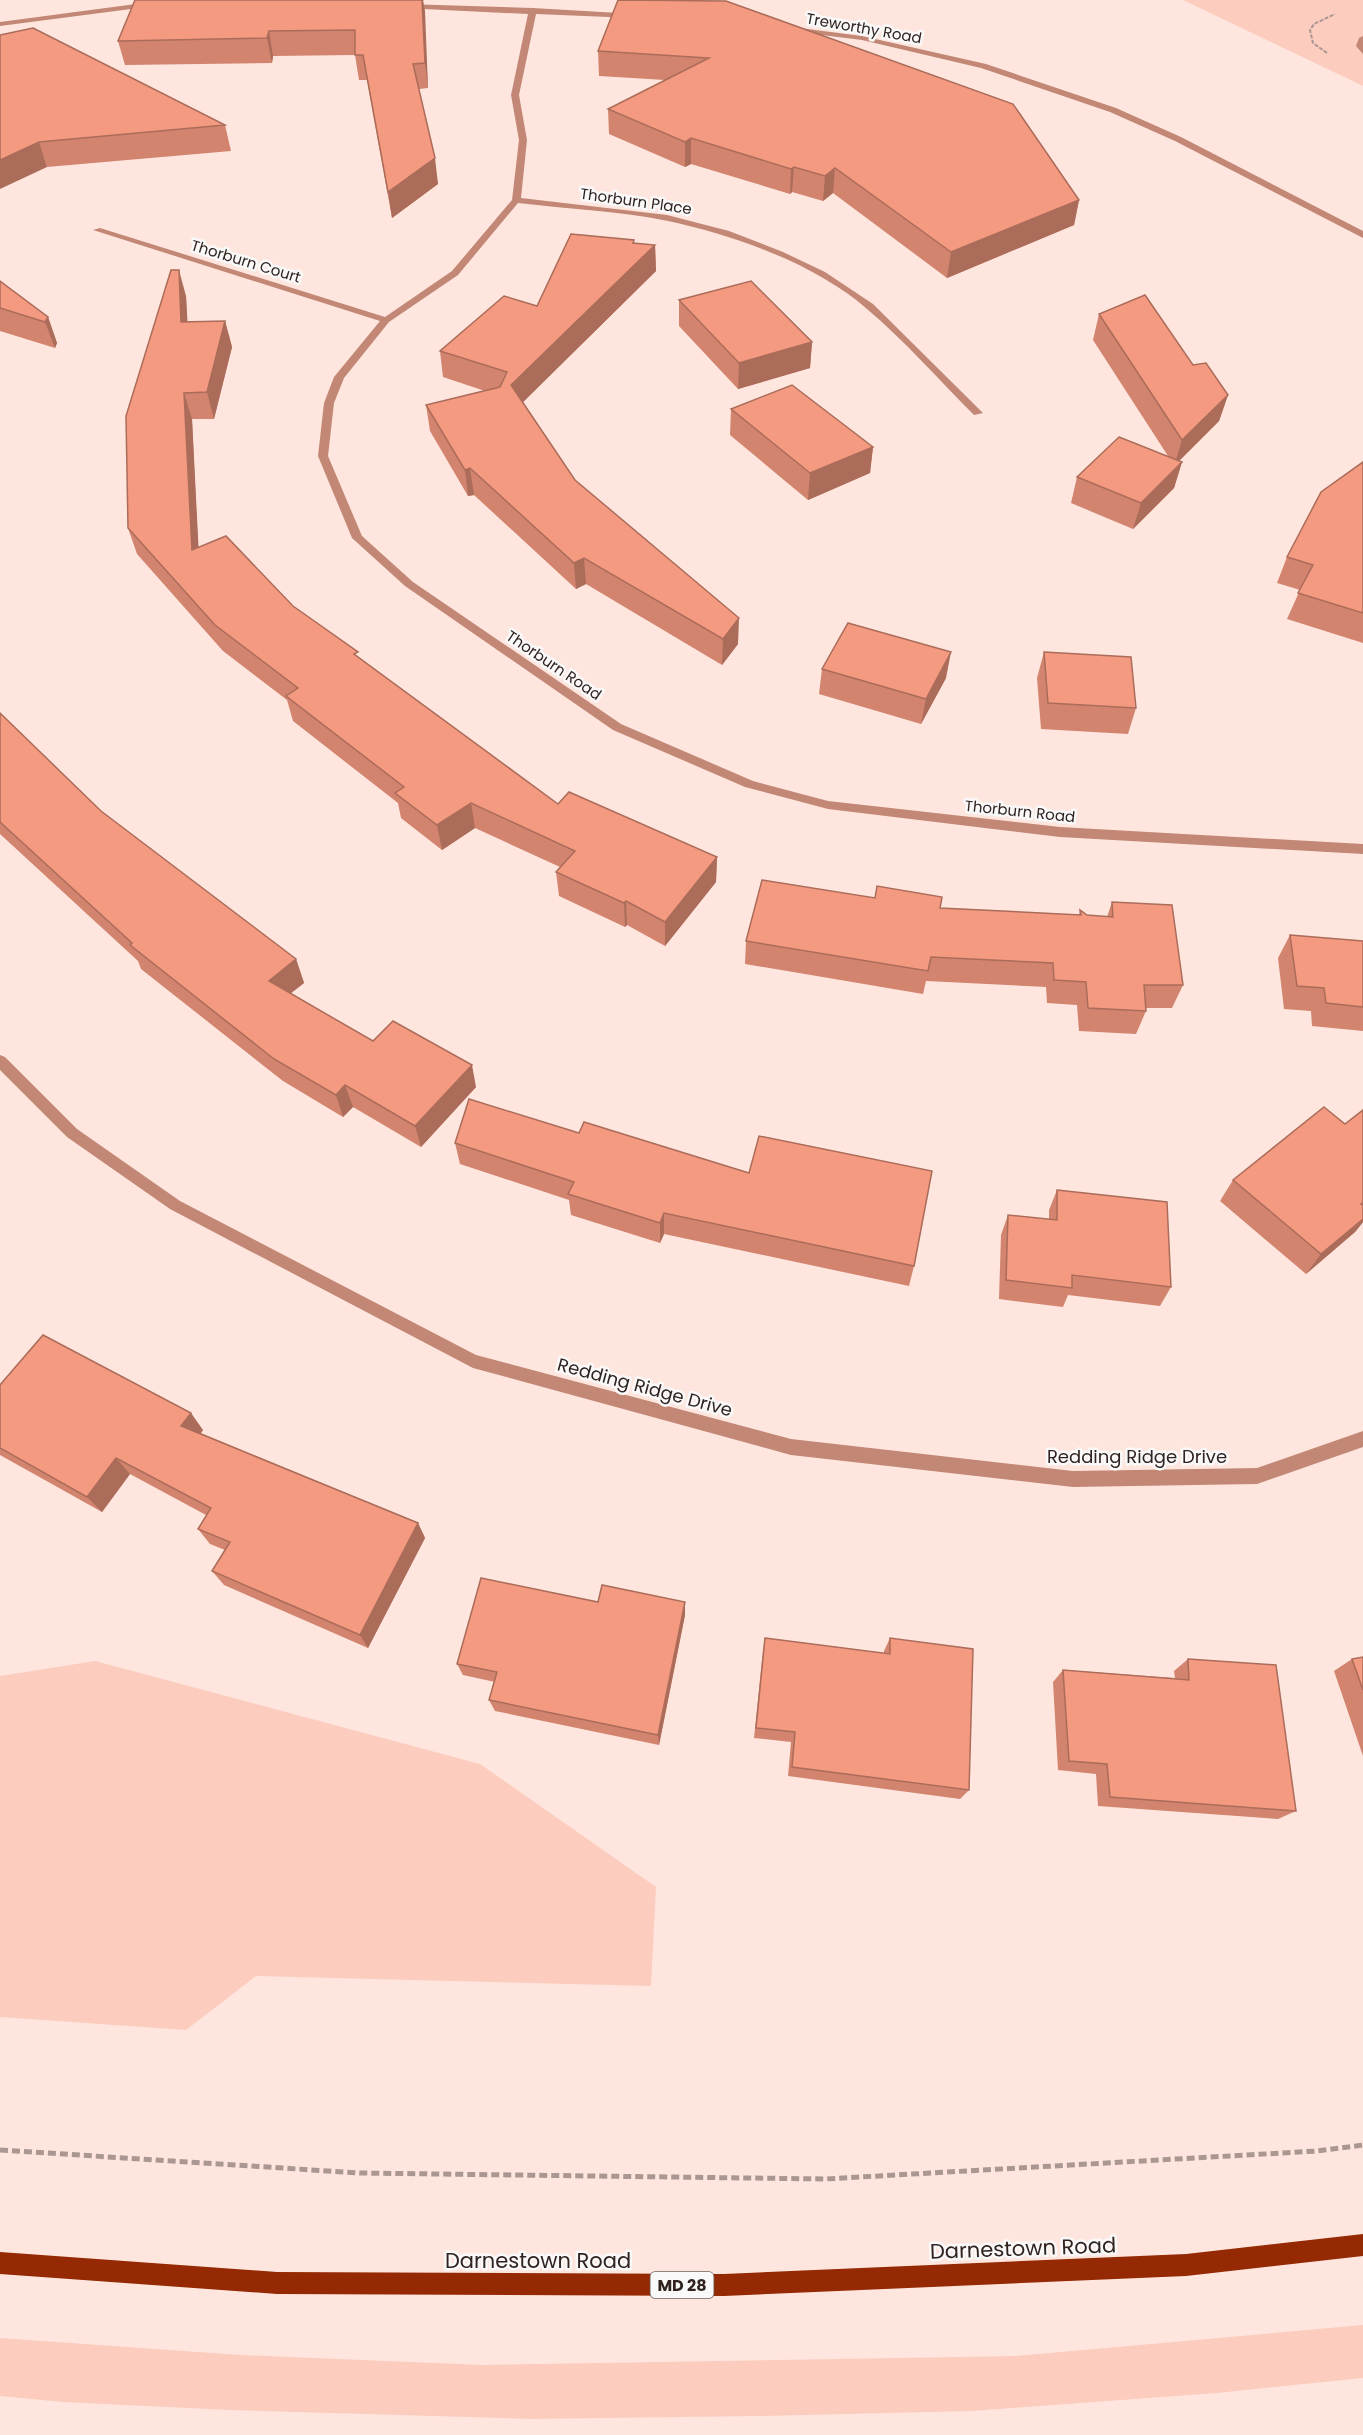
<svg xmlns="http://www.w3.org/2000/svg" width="1363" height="2435" viewBox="0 0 1363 2435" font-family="Poppins,sans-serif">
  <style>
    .green { fill: #fcccbe }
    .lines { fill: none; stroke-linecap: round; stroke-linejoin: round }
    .path-far1 { stroke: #ab9791; stroke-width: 2; stroke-dasharray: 4 1.5; stroke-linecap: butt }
    .path { stroke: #ab9791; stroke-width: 5; stroke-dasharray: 8 4; stroke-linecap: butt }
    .lane { fill: #c38776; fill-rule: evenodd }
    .street { fill: #c38776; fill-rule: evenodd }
    .primary { fill: #942903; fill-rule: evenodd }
    .wall { fill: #d2846f }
    .shaded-wall { fill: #ab6c5a }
    .building { fill: #f49a81; stroke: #ab6c5a; stroke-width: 1.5 }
    .labels { text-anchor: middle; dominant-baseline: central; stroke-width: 5; stroke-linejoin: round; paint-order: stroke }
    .far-street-label { font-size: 15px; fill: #31231f; stroke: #f9f9f9 }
    .shield { fill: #f9f9f9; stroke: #6d6360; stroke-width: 1.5 }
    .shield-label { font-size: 16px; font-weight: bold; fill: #31231f }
    .street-label { font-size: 18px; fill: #31231f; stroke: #f9f9f9 }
    .near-street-label { font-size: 21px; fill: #31231f; stroke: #f9f9f9 }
  </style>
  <rect width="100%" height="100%" fill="#fee6df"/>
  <!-- green -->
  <g class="green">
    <path d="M 1183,0 L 1363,0 L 1363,86 Z"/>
    <path d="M 95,1661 L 480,1764 L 656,1887 L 651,1986 L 256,1976 L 186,2030 L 0,2017 L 0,1676 Z"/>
    <path d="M 1363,2325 L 1363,2378 L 1217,2393 L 971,2411 L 758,2416 L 531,2419 L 229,2410 L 63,2402 L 0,2396 L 0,2338 L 240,2355 L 482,2365 L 1016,2356 Z"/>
  </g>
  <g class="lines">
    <!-- path-far1 -->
    <path class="path-far1" d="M 1327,53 L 1313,43 L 1310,30 L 1314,24 L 1335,14"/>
    <!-- path -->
    <path class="path" d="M 0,2150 L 360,2173 L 825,2179 L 1317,2151 L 1363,2145"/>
    <!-- lane -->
    <path class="lane" d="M 1363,36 L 1363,54 L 1356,46 L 1359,38 Z"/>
    <!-- street -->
    <g class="street">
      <path d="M 151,2 L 154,6 L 0,26 L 0,22 Z"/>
      <path d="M 406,4 L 533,8 L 636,14 L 633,18 L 536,14 L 519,95 L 527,140 L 521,198 L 667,215 L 729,231 L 783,252 L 825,272 L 873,304 L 983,413 L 974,415 C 939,380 905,341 867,309 C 816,264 734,235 668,221 C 619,211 568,209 518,203 L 458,275 L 389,322 L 344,378 L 334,403 L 328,456 L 362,536 L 413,582 L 621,724 L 753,781 L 828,801 L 1060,827 L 1363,844 L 1363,854 L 1060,837 L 828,809 L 745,787 L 613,730 L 405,586 L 352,538 L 318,456 L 324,403 L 334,377 L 380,321 L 93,230 L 100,228 L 385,317 L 452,271 L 512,200 L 519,140 L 511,95 L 528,14 L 403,8 Z"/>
      <path d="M 792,27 L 862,36 L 986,64 L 1116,108 L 1181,137 L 1363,231 L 1363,238 L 1175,141 L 1110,112 L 981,68 L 862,40 L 789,31 Z"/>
      <path d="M 0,1055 L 5,1057 L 77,1129 L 180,1201 L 476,1355 L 791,1439 L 1073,1471 L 1257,1468 L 1363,1431 L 1363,1447 L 1257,1484 L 1073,1487 L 791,1455 L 473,1368 L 170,1209 L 67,1137 L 0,1070 Z"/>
    </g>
    <!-- primary -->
    <path class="primary" d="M 1363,2234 L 1363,2256 L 1186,2276 L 724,2296 L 277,2294 L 0,2274 L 0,2252 L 277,2272 L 724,2274 L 1186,2254 Z"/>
  </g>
  <!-- wall -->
  <g class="wall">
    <path d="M 135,0 L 424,0 L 423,1 L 428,88 L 419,89 L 438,184 L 392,218 L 367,80 L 359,80 L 355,55 L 273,56 L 272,63 L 125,65 L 118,41 Z"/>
    <path d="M 618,0 L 1079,200 L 1074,225 L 947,278 L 833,193 L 823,201 L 792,192 L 790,194 L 691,164 L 685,167 L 609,134 L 608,109 L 665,80 L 599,76 L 598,51 Z"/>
    <path d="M 0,35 L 225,125 L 231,151 L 47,167 Z"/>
    <path d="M 634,243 L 655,245 L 656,271 L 523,402 L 575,480 L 738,644 L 722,665 L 586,584 L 576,589 L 474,495 L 468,496 L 430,431 L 426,405 L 485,391 L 443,377 L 440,351 L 537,306 Z"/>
    <path d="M 0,281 L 48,317 L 57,343 L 55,348 L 0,331 Z"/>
    <path d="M 186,296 L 187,322 L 225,321 L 232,347 L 214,419 L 192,419 L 198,547 L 293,606 L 359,658 L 558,804 L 717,857 L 716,882 L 665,946 L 627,925 L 625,927 L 559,896 L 556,872 L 560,867 L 475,828 L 442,850 L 401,818 L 398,803 L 293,721 L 287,700 L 223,651 L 137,554 L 128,528 Z"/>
    <path d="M 679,300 L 812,342 L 810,368 L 738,389 L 679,326 Z"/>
    <path d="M 1099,314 L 1193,365 L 1228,395 L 1219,421 L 1179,461 L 1182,462 L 1174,488 L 1133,529 L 1071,503 L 1077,477 L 1168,456 L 1093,340 Z"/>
    <path d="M 731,409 L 873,447 L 870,473 L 808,500 L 730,435 Z"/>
    <path d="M 1363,462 L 1363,643 L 1287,619 L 1300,590 L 1277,583 L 1287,557 Z"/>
    <path d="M 1044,652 L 1136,708 L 1128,734 L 1041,729 L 1037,678 Z"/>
    <path d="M 822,669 L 946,678 L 921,724 L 819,694 Z"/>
    <path d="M 0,713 L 101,811 L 296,959 L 304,983 L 291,993 L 373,1041 L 476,1087 L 421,1147 L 353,1107 L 343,1117 L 283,1081 L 141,969 L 138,961 L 0,834 Z"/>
    <path d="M 875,898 L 940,908 L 1079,915 L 1080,910 L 1087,915 L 1107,917 L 1112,902 L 1183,985 L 1172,1008 L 1146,1008 L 1146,1011 L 1136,1034 L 1079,1031 L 1077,1005 L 1047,1003 L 1046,987 L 926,981 L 923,994 L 745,964 L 746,941 Z"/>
    <path d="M 1290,935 L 1363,941 L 1363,1031 L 1312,1026 L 1311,1011 L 1284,1009 L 1278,958 Z"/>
    <path d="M 1363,1110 L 1363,1222 L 1355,1232 L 1306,1274 L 1220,1201 L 1233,1180 L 1345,1124 Z"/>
    <path d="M 455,1143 L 914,1266 L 909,1286 L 664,1234 L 660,1243 L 571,1215 L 569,1200 L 460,1164 Z"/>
    <path d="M 1057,1190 L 1171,1287 L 1160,1306 L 1068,1295 L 1063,1307 L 999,1299 L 1001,1235 L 1008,1215 L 1049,1219 L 1049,1210 Z"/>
    <path d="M 0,1385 L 203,1430 L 201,1433 L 418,1523 L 425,1538 L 368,1648 L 224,1585 L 212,1571 L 225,1550 L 210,1544 L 198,1529 L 206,1515 L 130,1474 L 102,1512 L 0,1455 Z"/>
    <path d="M 598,1602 L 685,1602 L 685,1615 L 659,1745 L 495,1711 L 489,1700 L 495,1682 L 463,1675 L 457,1664 Z"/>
    <path d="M 765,1638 L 884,1653 L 884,1651 L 890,1638 L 969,1790 L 960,1799 L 788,1776 L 791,1742 L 754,1738 L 763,1650 Z"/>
    <path d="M 1363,1657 L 1363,1756 L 1334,1671 L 1352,1659 Z"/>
    <path d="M 1188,1659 L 1296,1811 L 1278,1819 L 1098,1806 L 1096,1774 L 1058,1770 L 1053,1682 L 1063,1670 L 1175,1678 L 1174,1671 Z"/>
  </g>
  <!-- shaded-wall -->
  <g class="shaded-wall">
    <path d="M 422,0 L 423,0 L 425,11 L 428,88 L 425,63 Z"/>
    <path d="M 269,31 L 273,56 L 272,63 L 267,38 Z"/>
    <path d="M 691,138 L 691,164 L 685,167 L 685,142 Z"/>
    <path d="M 39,142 L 47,167 L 0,189 L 0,160 Z"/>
    <path d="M 435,158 L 438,184 L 392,218 L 388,192 Z"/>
    <path d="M 794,167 L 792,192 L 790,194 L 791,169 Z"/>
    <path d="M 835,168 L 833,193 L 823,201 L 825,176 Z"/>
    <path d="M 1079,200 L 1074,225 L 947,278 L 951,252 Z"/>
    <path d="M 634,240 L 635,265 L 655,245 L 656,271 L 514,411 L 511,385 L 633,243 Z"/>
    <path d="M 179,270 L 186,296 L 189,348 L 181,322 Z"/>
    <path d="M 48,317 L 57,343 L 55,348 L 45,322 Z"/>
    <path d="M 225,321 L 232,347 L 214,419 L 207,392 Z"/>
    <path d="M 812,342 L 810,368 L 738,389 L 739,363 Z"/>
    <path d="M 184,393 L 192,419 L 200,576 L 192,550 Z"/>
    <path d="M 1228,395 L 1219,421 L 1174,466 L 1182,440 Z"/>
    <path d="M 873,447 L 870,473 L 808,500 L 810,473 Z"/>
    <path d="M 1182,462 L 1174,488 L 1133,529 L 1141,503 Z"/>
    <path d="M 470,468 L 474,495 L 468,496 L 465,470 Z"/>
    <path d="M 584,558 L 586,584 L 576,589 L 574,563 Z"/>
    <path d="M 739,618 L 738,644 L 722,665 L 723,639 Z"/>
    <path d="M 951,652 L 946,678 L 921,724 L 926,699 Z"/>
    <path d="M 471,803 L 475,828 L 442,850 L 437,825 Z"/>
    <path d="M 717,857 L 716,882 L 665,946 L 665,922 Z"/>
    <path d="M 626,901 L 627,925 L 625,927 L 624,903 Z"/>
    <path d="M 296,959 L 304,983 L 277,1004 L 269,981 Z"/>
    <path d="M 472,1065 L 476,1087 L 421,1147 L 415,1126 Z"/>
    <path d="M 345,1085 L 353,1107 L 343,1117 L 336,1095 Z"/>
    <path d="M 664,1213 L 664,1234 L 660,1243 L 660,1223 Z"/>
    <path d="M 1363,1219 L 1363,1222 L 1355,1232 L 1306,1274 L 1321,1254 Z"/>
    <path d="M 191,1413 L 203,1430 L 194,1442 L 181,1426 Z"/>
    <path d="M 116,1458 L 130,1474 L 102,1512 L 87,1497 Z"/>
    <path d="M 418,1523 L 425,1538 L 368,1648 L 360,1635 Z"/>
    <path d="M 685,1602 L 685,1615 L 659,1745 L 658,1735 Z"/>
  </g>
  <!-- building -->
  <g class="building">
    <path d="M 135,0 L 422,0 L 425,63 L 413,64 L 435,158 L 388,192 L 363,55 L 355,55 L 355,30 L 269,31 L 267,38 L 118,41 Z"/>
    <path d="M 618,0 L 726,1 L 1013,104 L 1079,200 L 951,252 L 835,168 L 825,176 L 794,167 L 791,169 L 691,138 L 685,142 L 608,109 L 709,58 L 598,51 Z"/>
    <path d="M 33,28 L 225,125 L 39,142 L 0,160 L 0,35 Z"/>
    <path d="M 571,234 L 634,240 L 633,243 L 655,245 L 511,385 L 575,480 L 739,618 L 723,639 L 584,558 L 574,563 L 470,468 L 465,470 L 426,405 L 500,387 L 507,372 L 440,351 L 504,296 L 537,306 Z"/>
    <path d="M 171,270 L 179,270 L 181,322 L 225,321 L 207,392 L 184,393 L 192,550 L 226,536 L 293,606 L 358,652 L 354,654 L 558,804 L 569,792 L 717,857 L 665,922 L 626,901 L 624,903 L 556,872 L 575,851 L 471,803 L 437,825 L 395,793 L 404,787 L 286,696 L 298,688 L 215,625 L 128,528 L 126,416 Z"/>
    <path d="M 0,281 L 48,317 L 45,322 L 0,308 Z"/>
    <path d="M 751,281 L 812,342 L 739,363 L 679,300 Z"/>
    <path d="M 1145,295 L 1193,365 L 1206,363 L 1228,395 L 1182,440 L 1099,314 Z"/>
    <path d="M 792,385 L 873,447 L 810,473 L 731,409 Z"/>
    <path d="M 1119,437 L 1182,462 L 1141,503 L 1077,477 Z"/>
    <path d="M 1363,462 L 1363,613 L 1298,593 L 1313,565 L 1287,557 L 1321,492 Z"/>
    <path d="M 848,623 L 951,652 L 926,699 L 822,669 Z"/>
    <path d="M 1044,652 L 1131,657 L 1136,708 L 1048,703 Z"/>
    <path d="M 0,713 L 101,811 L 296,959 L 269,981 L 373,1041 L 393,1021 L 472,1065 L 415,1126 L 345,1085 L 336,1095 L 274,1059 L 130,945 L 132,943 L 0,822 Z"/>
    <path d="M 762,880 L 875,898 L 877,886 L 942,897 L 940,908 L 1081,915 L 1080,910 L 1087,915 L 1113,917 L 1112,902 L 1172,905 L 1183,985 L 1144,985 L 1146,1011 L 1088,1008 L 1086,982 L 1054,980 L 1053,963 L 931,957 L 928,971 L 746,941 Z"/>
    <path d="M 1290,935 L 1363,941 L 1363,1007 L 1326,1003 L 1324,988 L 1297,986 Z"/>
    <path d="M 469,1099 L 579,1133 L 584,1122 L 749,1173 L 759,1136 L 932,1171 L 914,1266 L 664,1213 L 660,1223 L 568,1194 L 574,1182 L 455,1143 Z"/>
    <path d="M 1324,1107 L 1345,1124 L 1363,1110 L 1363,1202 L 1361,1204 L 1363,1205 L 1363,1219 L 1321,1254 L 1233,1180 Z"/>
    <path d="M 1057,1190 L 1167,1202 L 1171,1287 L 1072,1275 L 1072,1288 L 1006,1280 L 1008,1215 L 1057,1220 Z"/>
    <path d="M 43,1335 L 191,1413 L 181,1426 L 418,1523 L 360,1635 L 212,1571 L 230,1542 L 198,1529 L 211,1508 L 116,1458 L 87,1497 L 0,1448 L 0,1385 Z"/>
    <path d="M 481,1578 L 598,1602 L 602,1585 L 685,1602 L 658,1735 L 489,1700 L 497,1672 L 457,1664 Z"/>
    <path d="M 765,1638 L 890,1654 L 890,1638 L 973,1649 L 969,1790 L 792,1767 L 795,1732 L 756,1728 Z"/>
    <path d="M 1363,1657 L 1363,1690 L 1352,1659 Z"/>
    <path d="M 1188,1659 L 1276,1665 L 1296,1811 L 1110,1797 L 1107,1764 L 1069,1761 L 1063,1670 L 1189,1680 Z"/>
  </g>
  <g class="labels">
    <!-- far-street labels -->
    <g class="far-street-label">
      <text transform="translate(864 28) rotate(10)">Treworthy Road</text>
      <text transform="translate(636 201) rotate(8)">Thorburn Place</text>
      <text transform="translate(246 261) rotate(17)">Thorburn Court</text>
      <text transform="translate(554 665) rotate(34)">Thorburn Road</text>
      <text transform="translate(1020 811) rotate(6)">Thorburn Road</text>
    </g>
    <!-- shield labels -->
    <rect class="shield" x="650.5" y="2272" width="63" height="26" rx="4.5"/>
    <g class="shield-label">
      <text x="682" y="2285">MD 28</text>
    </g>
    <!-- street labels -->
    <g class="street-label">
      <text transform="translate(645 1387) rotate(15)">Redding Ridge Drive</text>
      <text x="1137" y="1456">Redding Ridge Drive</text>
    </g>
    <!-- near-street labels -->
    <g class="near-street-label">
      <text transform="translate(1023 2248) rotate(-2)">Darnestown Road</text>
      <text x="538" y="2260">Darnestown Road</text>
    </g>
  </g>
</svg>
